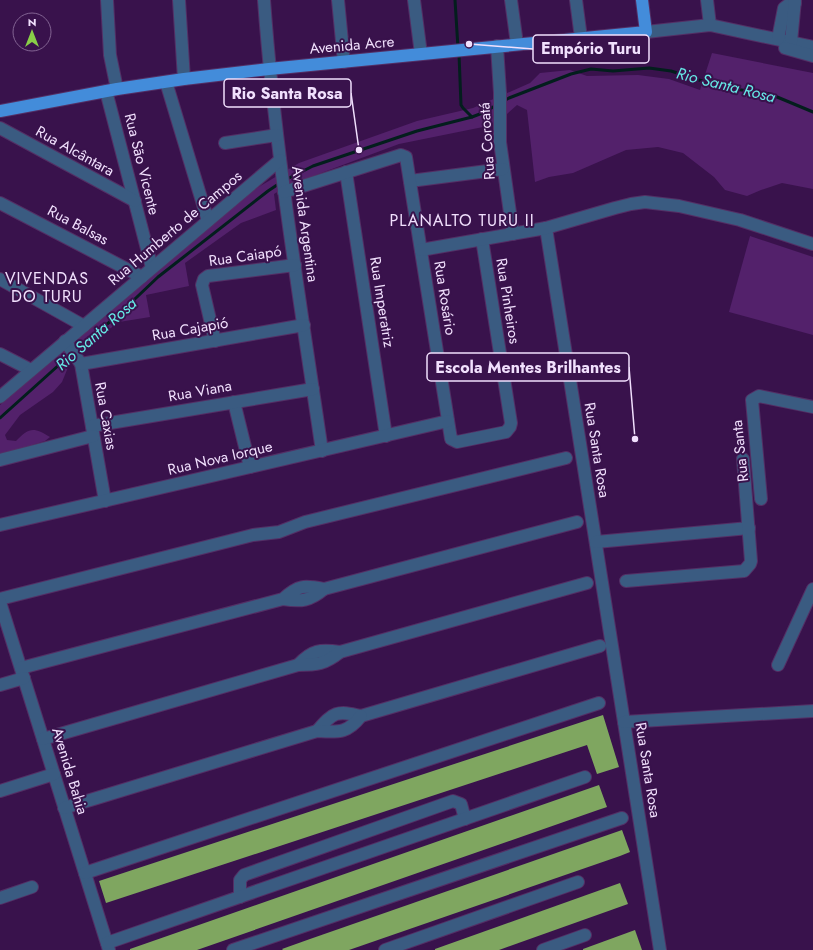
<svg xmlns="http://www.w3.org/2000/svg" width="813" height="950" viewBox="0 0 813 950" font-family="Jost,sans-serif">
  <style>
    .green { fill: #53216b }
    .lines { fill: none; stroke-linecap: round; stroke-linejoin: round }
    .stream { stroke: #031e1d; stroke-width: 3 }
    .building { fill: #7fa660 }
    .minor-casing { stroke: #532f65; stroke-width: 14 }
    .major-casing { stroke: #532f65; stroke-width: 14 }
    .minor { stroke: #3a5b81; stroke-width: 12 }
    .major { stroke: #438cda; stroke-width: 12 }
    .labels { text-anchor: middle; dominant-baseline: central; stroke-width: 4; stroke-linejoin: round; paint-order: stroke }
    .street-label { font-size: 15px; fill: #f1e0fd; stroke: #39124c }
    .water-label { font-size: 16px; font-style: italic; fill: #66ebe7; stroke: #39124c }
    .neighbourhood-label { font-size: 16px; letter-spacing: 1px; fill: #f1e0fd; stroke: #39124c }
    .leader { fill: none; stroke: #f1e0fd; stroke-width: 1.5 }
    .callout-dot { fill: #f1e0fd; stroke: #39124c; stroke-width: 1.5 }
    .callout { fill: #39124c; stroke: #f1e0fd; stroke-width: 1.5 }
    .callout-label { font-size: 16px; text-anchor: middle; font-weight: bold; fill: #f1e0fd }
  </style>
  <rect width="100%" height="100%" fill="#39124c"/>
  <!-- green -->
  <g class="green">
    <path d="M 712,53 L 813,73 L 813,189 L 782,183 L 761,190 L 747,196 L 725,190 L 714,177 L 683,153 L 658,147 L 626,150 L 573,173 L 549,177 L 535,182 L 527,110 L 517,105 L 507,114 L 488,126 L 399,144 L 289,185 L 274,194 L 276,210 L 241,223 L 185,263 L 189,286 L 146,295 L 150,317 L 119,322 L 80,351 L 69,365 L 62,382 L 53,392 L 20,415 L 5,435 L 7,440 L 16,441 C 29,427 34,427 50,437 L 45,441 L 0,455 L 0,405 L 61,351 L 252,191 L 299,163 L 417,121 L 473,108 L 530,83 L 540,73 L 570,70 L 587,76 L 638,75 L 669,79 L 700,90 Z"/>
    <path d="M 750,236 L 813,257 L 813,335 L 729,312 Z"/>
  </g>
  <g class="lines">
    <!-- stream -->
    <g class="stream">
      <path d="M 455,0 L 458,48"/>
      <path d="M 459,54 L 461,105 L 463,108 L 472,117"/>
      <path d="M 502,102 L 509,98 L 571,74 L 591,69 L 613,71 L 649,68 L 671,71 L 721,87 L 770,94 L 813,112"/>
      <path d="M 285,180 L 313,166 L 417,131 L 472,117 L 485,112 L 498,104"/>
      <path d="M 74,351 L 117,316 L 158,277 L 268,191 L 280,183"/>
      <path d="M 0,418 L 70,355"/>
    </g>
  </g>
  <!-- building -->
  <g class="building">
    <path d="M 603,715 L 619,767 L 597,774 L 587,745 L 106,903 L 99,881 Z"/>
    <path d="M 599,785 L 607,807 L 598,810 L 197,950 L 130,950 L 130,949 Z"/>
    <path d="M 622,830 L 630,852 L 620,856 L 349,950 L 283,950 L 282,949 L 310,939 Z"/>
    <path d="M 620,883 L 628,904 L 499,950 L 435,950 L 435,949 Z"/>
    <path d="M 635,930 L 642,950 L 583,950 L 583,949 Z"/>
  </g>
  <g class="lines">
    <!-- minor casing -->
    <g class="minor-casing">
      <g id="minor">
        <path d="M 107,0 L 110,55 L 117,89"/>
        <path d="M 179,0 L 184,79"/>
        <path d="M 264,0 C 275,151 300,301 322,451"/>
        <path d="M 338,0 L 344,62"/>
        <path d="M 414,0 L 421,54"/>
        <path d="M 511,0 L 517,44"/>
        <path d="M 576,0 L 581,38"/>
        <path d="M 707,0 L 710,25"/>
        <path d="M 646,32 L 710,25 L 813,47"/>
        <path d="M 778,39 L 784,8 L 788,5 L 795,3"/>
        <path d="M 791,42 L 795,0"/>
        <path d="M 497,46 L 500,93 L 500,142 L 513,234"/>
        <path d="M 785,48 L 813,56"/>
        <path d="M 166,82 L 208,221"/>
        <path d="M 106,91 L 152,268"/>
        <path d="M 0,128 L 135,201"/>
        <path d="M 225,143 L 277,135"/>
        <path d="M 346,172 L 386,436"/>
        <path d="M 410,181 L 503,169"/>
        <path d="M 284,192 L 401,155 L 406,157 L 451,439 L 457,442 L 506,432 L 510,427 L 511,423 L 482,239"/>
        <path d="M 0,203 L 142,277"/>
        <path d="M 546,228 L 660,950"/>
        <path d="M 421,250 L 546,228 L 615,208 L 631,204 L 645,202 L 679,206 L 740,220 L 813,244"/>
        <path d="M 0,279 L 84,326"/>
        <path d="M 65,341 L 81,364 L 105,501"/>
        <path d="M 215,341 L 202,285 L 204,279 L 208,276 L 295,265"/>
        <path d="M 0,354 L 31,370"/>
        <path d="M 81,364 L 304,325"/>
        <path d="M 0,397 L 280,160"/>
        <path d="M 234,402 L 250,467"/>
        <path d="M 92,426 L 313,389"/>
        <path d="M 0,460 L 93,436"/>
        <path d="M 761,499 L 752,400 L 759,396 L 813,407"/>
        <path d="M 0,525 L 448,421"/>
        <path d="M 596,542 L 749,528"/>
        <path d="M 626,581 L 744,571 L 750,564 L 751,561 L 743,459"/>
        <path d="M 324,589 L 577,522"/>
        <path d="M 0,599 L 253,535 L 279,532 L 305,522 L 566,458"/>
        <path d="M 0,602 L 109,950"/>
        <path d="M 298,665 C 312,650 320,649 340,652"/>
        <path d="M 778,665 L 813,589"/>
        <path d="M 21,668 L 283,599 C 301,602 310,601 324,589 C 304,585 298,585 283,599"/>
        <path d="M 0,685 L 24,678"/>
        <path d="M 624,722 L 813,711"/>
        <path d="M 317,731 C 333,712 337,710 361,716 L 600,646"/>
        <path d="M 43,739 L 298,665 C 317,665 325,664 340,652 L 587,583"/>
        <path d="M 0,791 L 54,774"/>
        <path d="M 64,808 L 317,731 C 338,732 347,734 361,716"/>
        <path d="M 85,873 L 599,703"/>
        <path d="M 240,897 L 240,880 L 244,875 L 453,801 L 461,804 L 465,819"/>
        <path d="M 0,898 L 32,887"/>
        <path d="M 107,943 L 585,777"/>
        <path d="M 233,950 L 622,818"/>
        <path d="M 385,950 L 578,882"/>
        <path d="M 543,950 L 585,935"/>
      </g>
    </g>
    <!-- major casing -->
    <g class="major-casing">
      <path id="major" d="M 0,111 L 117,89 L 184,79 L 269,69 L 646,32 L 642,0"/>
    </g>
    <!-- minor -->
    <use href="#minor" class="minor"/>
    <!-- major -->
    <use href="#major" class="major"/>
  </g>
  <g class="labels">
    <!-- street labels -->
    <g class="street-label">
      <text transform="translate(352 45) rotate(-5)">Avenida Acre</text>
      <text transform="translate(487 141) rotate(-94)">Rua Coroatá</text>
      <text transform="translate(75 151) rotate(29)">Rua Alcântara</text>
      <text transform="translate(142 164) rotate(76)">Rua São Vicente</text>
      <text transform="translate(305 224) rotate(82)">Avenida Argentina</text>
      <text transform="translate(78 225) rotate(28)">Rua Balsas</text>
      <text transform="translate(175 228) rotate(-40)">Rua Humberto de Campos</text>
      <text transform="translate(245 256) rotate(-8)">Rua Caiapó</text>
      <text transform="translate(445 298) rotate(81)">Rua Rosário</text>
      <text transform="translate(508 301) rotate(81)">Rua Pinheiros</text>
      <text transform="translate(382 302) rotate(81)">Rua Imperatriz</text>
      <text transform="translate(190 329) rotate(-10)">Rua Cajapió</text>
      <text transform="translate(200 391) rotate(-10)">Rua Viana</text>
      <text transform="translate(106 416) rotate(80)">Rua Caxias</text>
      <text transform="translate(597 450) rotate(81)">Rua Santa Rosa</text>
      <text transform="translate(740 451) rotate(-96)">Rua Santa</text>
      <text transform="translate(220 458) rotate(-13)">Rua Nova Iorque</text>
      <text transform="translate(648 770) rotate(81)">Rua Santa Rosa</text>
      <text transform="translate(70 771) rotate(73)">Avenida Bahia</text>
    </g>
    <!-- water labels -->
    <g class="water-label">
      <text transform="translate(726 85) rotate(14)">Rio Santa Rosa</text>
      <text transform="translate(96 334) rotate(-41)">Rio Santa Rosa</text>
    </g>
    <!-- neighbourhood labels -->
    <g class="neighbourhood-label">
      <text x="462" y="220">PLANALTO TURU II</text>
      <text x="47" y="278">VIVENDAS<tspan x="47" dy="18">DO TURU</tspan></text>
    </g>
  </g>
  <!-- callouts -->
  <path class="leader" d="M469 44L533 49M359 150L351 93M635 439L629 367"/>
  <g class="callout-dot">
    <circle cx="469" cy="44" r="4"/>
    <circle cx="359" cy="150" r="4"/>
    <circle cx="635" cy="439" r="4"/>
  </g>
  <g class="callout">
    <rect x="533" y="35" width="116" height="28" rx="4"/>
    <rect x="224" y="79" width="127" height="28" rx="4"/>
    <rect x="427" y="353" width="202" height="28" rx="4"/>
  </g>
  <g class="callout-label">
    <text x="591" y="54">Empório Turu</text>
    <text x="287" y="99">Rio Santa Rosa</text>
    <text x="528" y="373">Escola Mentes Brilhantes</text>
  </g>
  <!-- north arrow -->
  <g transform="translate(32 32)"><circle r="19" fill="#39124c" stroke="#836493"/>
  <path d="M0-3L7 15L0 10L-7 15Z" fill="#89ce48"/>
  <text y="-6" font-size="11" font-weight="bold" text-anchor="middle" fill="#f1e0fd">N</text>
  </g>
</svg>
